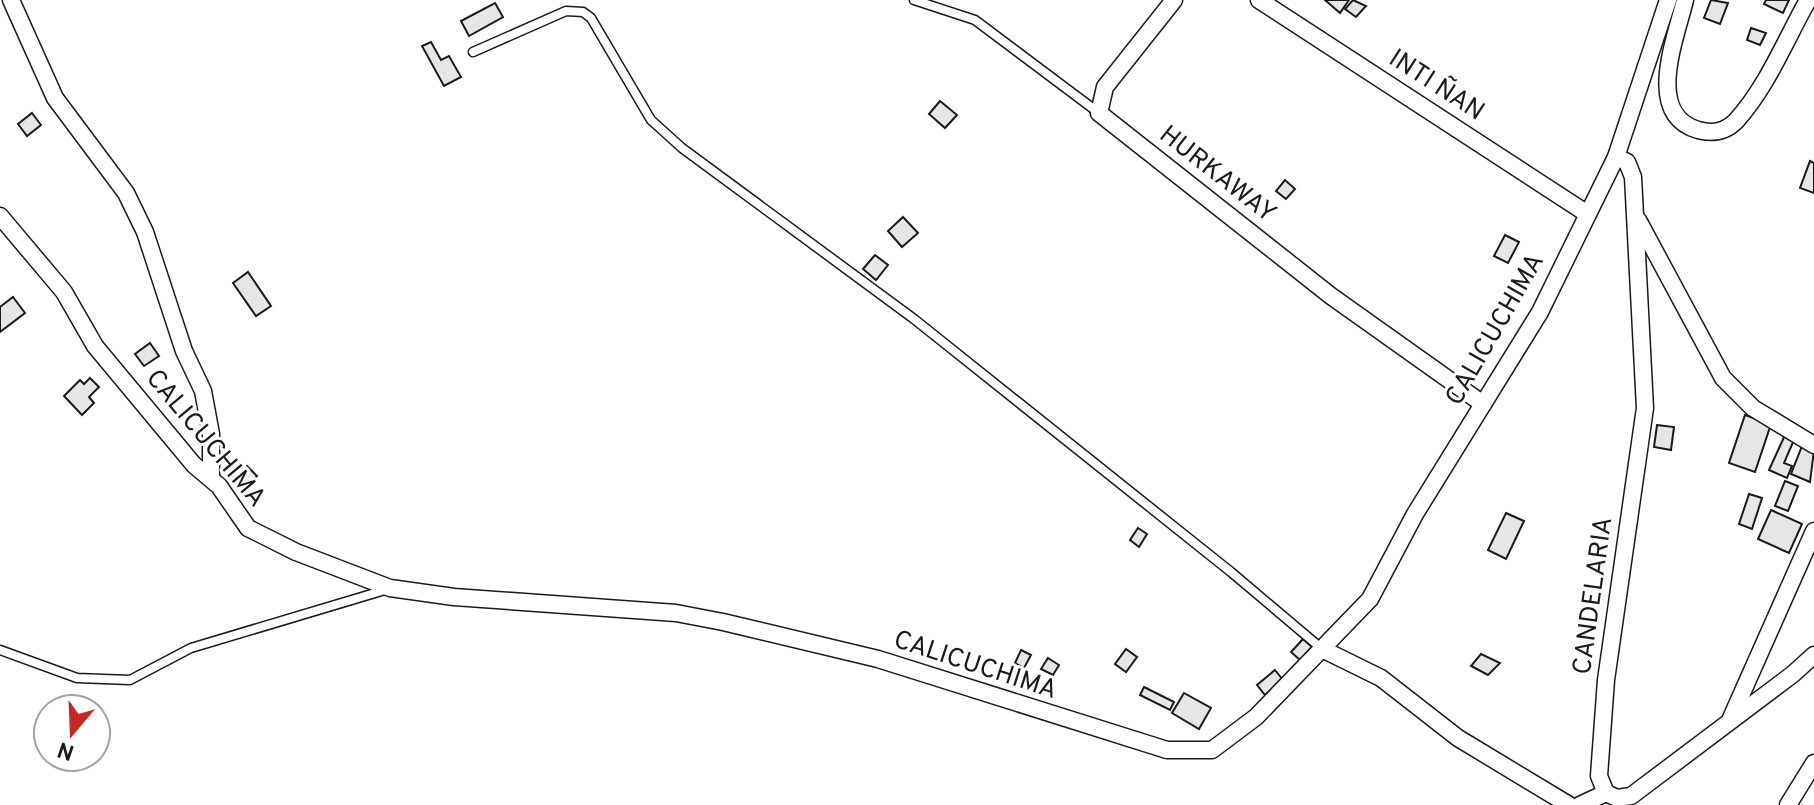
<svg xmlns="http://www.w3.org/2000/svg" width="1814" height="805" viewBox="0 0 1814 805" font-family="Overpass,sans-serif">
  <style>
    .building { fill: #e6e6e6; stroke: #1a1a1a; stroke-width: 2 }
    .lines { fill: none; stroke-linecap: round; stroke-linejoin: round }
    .lane-casing { stroke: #1a1a1a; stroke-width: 11 }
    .street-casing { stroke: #1a1a1a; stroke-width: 19 }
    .lane { stroke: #fff; stroke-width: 8 }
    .street { stroke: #fff; stroke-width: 16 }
    .labels { text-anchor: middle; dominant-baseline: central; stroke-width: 6; stroke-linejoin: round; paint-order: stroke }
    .street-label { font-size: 26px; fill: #1a1a1a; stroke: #fff }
  </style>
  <rect width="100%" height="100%" fill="#fff"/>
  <!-- building -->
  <g class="building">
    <path d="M 1325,0 L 1349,0 L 1340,13 Z"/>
    <path d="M 1353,0 L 1366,6 L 1356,17 L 1345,9 Z"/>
    <path d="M 1711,0 L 1728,3 L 1720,24 L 1704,18 Z"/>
    <path d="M 1766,0 L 1789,0 L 1783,13 L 1764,4 Z"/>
    <path d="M 495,3 L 503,17 L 469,36 L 461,21 Z"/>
    <path d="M 1751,28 L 1766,33 L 1760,45 L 1747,40 Z"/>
    <path d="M 431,42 L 441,60 L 449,56 L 461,77 L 444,86 L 422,46 Z"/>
    <path d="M 940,101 L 957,115 L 945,128 L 929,114 Z"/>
    <path d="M 32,113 L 41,125 L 27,136 L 18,124 Z"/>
    <path d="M 1810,161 L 1814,163 L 1814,193 L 1800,188 Z"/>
    <path d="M 1285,180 L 1295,189 L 1286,199 L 1276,191 Z"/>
    <path d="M 903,217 L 918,233 L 902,247 L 888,231 Z"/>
    <path d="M 1505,235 L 1519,242 L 1508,263 L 1494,256 Z"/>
    <path d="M 875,255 L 888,265 L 876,280 L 863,269 Z"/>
    <path d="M 248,272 L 271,306 L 256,316 L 233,283 Z"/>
    <path d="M 13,297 L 25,313 L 0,332 L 0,307 Z"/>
    <path d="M 150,343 L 159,356 L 144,366 L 135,354 Z"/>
    <path d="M 90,378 L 99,387 L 89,397 L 94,403 L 82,415 L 64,396 L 80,380 L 84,384 Z"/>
    <path d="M 1745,415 L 1771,424 L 1755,472 L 1729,463 Z"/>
    <path d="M 1657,425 L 1674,427 L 1671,450 L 1654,447 Z"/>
    <path d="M 1785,435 L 1794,440 L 1784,463 L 1792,466 L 1787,478 L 1769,470 Z"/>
    <path d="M 1802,446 L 1814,450 L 1810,482 L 1791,474 Z"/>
    <path d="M 247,466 L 257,476 L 248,486 L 237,475 Z"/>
    <path d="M 1785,481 L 1798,486 L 1788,511 L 1775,506 Z"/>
    <path d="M 1749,494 L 1762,498 L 1752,529 L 1739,524 Z"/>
    <path d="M 1771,510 L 1802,524 L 1789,553 L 1758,539 Z"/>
    <path d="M 1506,513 L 1524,521 L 1506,559 L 1488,550 Z"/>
    <path d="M 1138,528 L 1147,534 L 1139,547 L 1130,540 Z"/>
    <path d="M 1303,639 L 1312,647 L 1300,660 L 1291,652 Z"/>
    <path d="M 1126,649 L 1137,657 L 1126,672 L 1115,664 Z"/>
    <path d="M 1021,650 L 1031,655 L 1024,668 L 1015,663 Z"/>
    <path d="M 1481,654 L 1500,663 L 1488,675 L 1471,666 Z"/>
    <path d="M 1048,658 L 1059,665 L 1053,675 L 1041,669 Z"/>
    <path d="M 1275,670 L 1283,680 L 1265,695 L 1257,685 Z"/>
    <path d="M 1144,687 L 1174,702 L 1170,710 L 1140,695 Z"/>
    <path d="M 1184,693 L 1211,708 L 1199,729 L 1172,713 Z"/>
  </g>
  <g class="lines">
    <!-- lane casing -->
    <g class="lane-casing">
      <g id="lane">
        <path d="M 914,0 L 975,20 L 1099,113"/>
        <path d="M 473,52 L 566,11 L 583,12 L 591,18 L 651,120 L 682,148 L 914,319 L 1231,572 L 1321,648"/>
        <path d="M 0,650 L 77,678 L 130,680 L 191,648 L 385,590"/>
      </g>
    </g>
    <!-- street casing -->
    <g class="street-casing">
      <g id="street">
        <path d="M 11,0 L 55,98 L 126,193 L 145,232 L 184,351 L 203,391 L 211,434 L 211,479"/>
        <path d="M 1174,0 L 1105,87 L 1099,113 L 1331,296 L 1483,404"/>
        <path d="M 1259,0 L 1586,213"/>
        <path d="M 1685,0 C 1676,38 1644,114 1698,130 C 1713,134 1725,132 1736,121 C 1767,87 1786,39 1808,0"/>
        <path d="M 1616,157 L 1627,162 L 1633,177 L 1645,408 L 1606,680 L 1599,776 L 1606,793 L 1617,798 L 1631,796 L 1793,674 L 1814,655"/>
        <path d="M 0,216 L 64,292 L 95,346 L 194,465 L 219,486 L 248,528 L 296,552 L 390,588 L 454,597 L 676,613 L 723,622 L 878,659 L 1167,750 L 1212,750 L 1256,717 L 1370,599 L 1415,514 L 1540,312 L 1616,157 L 1668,0"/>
        <path d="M 1638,220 L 1723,378 L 1753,408 L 1814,445"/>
        <path d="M 1322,649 L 1381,678 L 1458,738 L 1569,805"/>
        <path d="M 1731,718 L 1814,531"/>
        <path d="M 1580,805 L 1606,793"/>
        <path d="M 1788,805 L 1814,763"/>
      </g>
    </g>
    <!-- lane -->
    <use href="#lane" class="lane"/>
    <!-- street -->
    <use href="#street" class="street"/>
  </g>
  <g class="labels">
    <!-- street labels -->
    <g class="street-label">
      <text transform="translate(1436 86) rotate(33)">INTI ÑAN</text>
      <text transform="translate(1217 175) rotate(38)">HURKAWAY</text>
      <text transform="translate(1496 330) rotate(-60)">CALICUCHIMA</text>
      <text transform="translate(205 439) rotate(50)">CALICUCHIMA</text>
      <text transform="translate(1594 596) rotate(-82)">CANDELARIA</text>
      <text transform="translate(975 666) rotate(18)">CALICUCHIMA</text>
    </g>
  </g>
  <!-- north arrow -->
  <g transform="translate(72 733) rotate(199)"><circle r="38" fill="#ffffff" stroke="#a3a3a3" stroke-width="2"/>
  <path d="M0-6L14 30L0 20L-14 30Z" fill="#c62828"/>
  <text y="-12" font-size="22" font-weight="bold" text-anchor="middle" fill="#1a1a1a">N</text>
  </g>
</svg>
